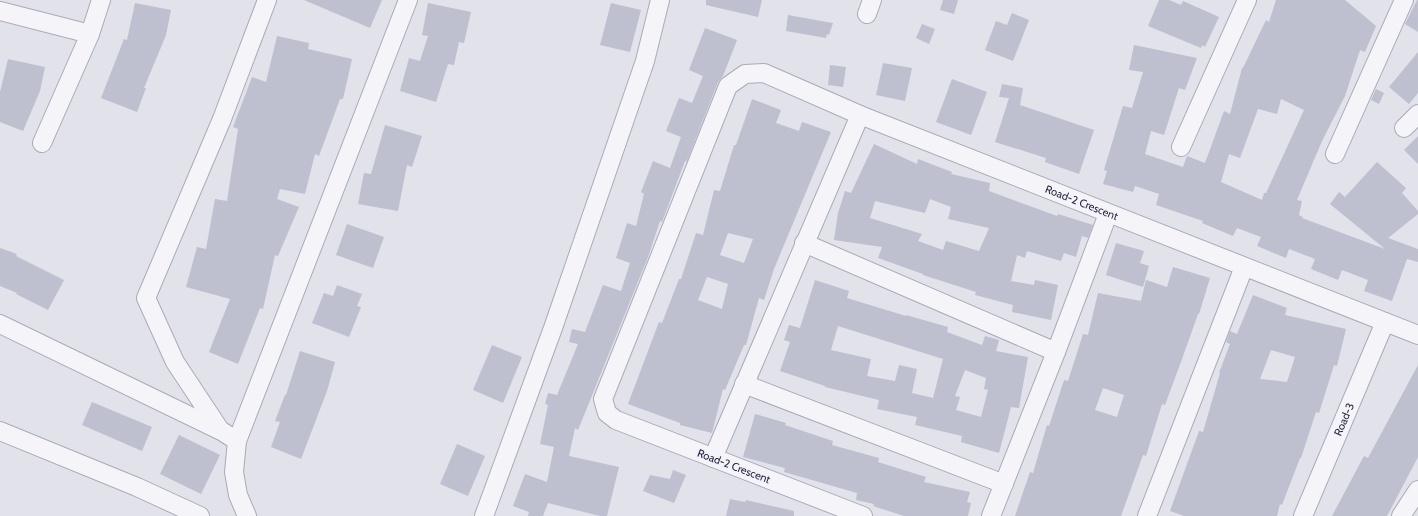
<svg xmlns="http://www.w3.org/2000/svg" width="1418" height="516" viewBox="0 0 1418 516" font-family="Cabin,sans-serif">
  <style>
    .building { fill: #bebfcf; fill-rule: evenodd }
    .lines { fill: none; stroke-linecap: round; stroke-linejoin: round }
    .minor-casing { stroke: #aaaab9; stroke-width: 20 }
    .minor { stroke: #f5f5f9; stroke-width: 18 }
    .labels { text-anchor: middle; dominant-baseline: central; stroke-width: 4; stroke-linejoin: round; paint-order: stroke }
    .street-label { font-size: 11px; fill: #282945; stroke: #f2f2f8 }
  </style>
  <rect width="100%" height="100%" fill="#e2e2eb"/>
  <!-- building -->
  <g class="building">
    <path d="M 304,0 L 382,0 L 370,28 Z"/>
    <path d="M 706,0 L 762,0 L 758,17 L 706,5 Z"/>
    <path d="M 943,0 L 958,0 L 954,14 L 940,10 Z"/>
    <path d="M 1159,0 L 1169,0 L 1181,5 L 1183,1 L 1219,17 L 1205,47 L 1202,45 L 1201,48 L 1148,26 Z"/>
    <path d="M 1276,0 L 1345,0 L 1376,26 L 1365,52 L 1360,50 L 1345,96 L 1322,141 L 1297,200 L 1302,201 L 1299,215 L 1303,217 L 1302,218 L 1385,249 L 1330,204 L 1339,192 L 1345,197 L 1377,162 L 1406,188 L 1402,193 L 1418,211 L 1418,214 L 1388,238 L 1418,249 L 1418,262 L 1407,259 L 1392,301 L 1364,291 L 1368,280 L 1342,270 L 1338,280 L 1311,269 L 1315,259 L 1289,249 L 1286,258 L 1257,246 L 1261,237 L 1237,228 L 1233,236 L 1202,223 L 1203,221 L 1156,205 L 1159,194 L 1135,186 L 1133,192 L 1103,184 L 1107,171 L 1104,170 L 1123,106 L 1132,108 L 1143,72 L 1129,70 L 1134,45 L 1197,58 L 1185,90 L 1179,88 L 1164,135 L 1151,131 L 1145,154 L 1183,167 L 1187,156 L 1205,163 L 1224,111 L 1230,114 L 1242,68 L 1243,68 L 1266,20 L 1269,22 ZM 1281,99 L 1304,110 L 1266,193 L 1264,193 L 1262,200 L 1221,182 L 1229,154 L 1240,158 L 1258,109 L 1277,114 Z"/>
    <path d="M 1417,0 L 1418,0 L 1418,32 L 1405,24 Z"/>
    <path d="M 135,3 L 171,10 L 166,35 L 144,88 L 146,88 L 137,112 L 101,98 L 124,39 L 127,40 Z"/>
    <path d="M 428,3 L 471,12 L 464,43 L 459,42 L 454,65 L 448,64 L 436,102 L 400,91 L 409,58 L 420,61 L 428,36 L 422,35 Z"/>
    <path d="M 611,3 L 641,10 L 630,52 L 600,45 Z"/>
    <path d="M 1012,13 L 1029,20 L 1013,61 L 985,50 L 996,21 L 1007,25 Z"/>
    <path d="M 788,15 L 827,22 L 833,23 L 829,35 L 827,34 L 826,38 L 786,31 Z"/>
    <path d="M 922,24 L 935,29 L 929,44 L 916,38 Z"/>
    <path d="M 705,28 L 737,40 L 723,76 L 718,82 L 687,161 L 685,161 L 662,222 L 660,221 L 648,257 L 578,430 L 575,428 L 569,456 L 619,467 L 607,516 L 600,516 L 548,503 L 543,516 L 528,516 L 529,512 L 513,506 L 525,474 L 547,482 L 554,447 L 540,444 L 548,405 L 545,404 L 548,393 L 557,395 L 578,344 L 569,342 L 572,329 L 585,332 L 603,285 L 621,291 L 630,263 L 616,258 L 627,223 L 636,226 L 644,194 L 641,192 L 653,161 L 670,168 L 681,137 L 666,131 L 679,98 L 692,103 L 703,76 L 689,70 Z"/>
    <path d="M 277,36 L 309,43 L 308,49 L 352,59 L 343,99 L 340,99 L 319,156 L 315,154 L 305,194 L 280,189 L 277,199 L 299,207 L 278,256 L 275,255 L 263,309 L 260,308 L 238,364 L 209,352 L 230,299 L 186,287 L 197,247 L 206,249 L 215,199 L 227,201 L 238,129 L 233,127 L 252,77 L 266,82 Z"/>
    <path d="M 1418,52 L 1418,93 L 1409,104 L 1389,87 Z"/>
    <path d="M 8,59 L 45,67 L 40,91 L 23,131 L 0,122 L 0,92 Z"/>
    <path d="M 883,63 L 912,68 L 905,101 L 876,95 Z"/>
    <path d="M 830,65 L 846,67 L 843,87 L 828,85 Z"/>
    <path d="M 952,79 L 987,92 L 971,135 L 936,122 Z"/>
    <path d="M 1002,84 L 1023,88 L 1020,105 L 1094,130 L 1079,174 L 1045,162 L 1046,158 L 995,142 L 1009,98 L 999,97 Z"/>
    <path d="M 1376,89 L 1384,93 L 1379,104 L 1371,100 Z"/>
    <path d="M 752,99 L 781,110 L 776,123 L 799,131 L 802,122 L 831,132 L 774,269 L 764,300 L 759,298 L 746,345 L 744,345 L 725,390 L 723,389 L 712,433 L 680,425 L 680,423 L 628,404 L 659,322 L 662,323 L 679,279 L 681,279 L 696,233 L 703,235 L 714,190 L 720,191 L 734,145 L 736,145 ZM 728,233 L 753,239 L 744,263 L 720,255 ZM 707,277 L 728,284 L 722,309 L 698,300 Z"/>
    <path d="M 385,125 L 422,136 L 412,167 L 407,165 L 398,211 L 358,204 L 364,173 L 371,174 Z"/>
    <path d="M 1418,136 L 1418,164 L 1404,150 Z"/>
    <path d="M 874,144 L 917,164 L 918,159 L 952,172 L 951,174 L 990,183 L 989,191 L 1057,216 L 1058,214 L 1093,225 L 1088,238 L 1082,236 L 1076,257 L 1064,253 L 1061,261 L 1027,251 L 1025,258 L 1017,255 L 1011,281 L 1034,285 L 1035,280 L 1058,285 L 1051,320 L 1012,312 L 1013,305 L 975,295 L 976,292 L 923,275 L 923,274 L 878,258 L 882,247 L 834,240 L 838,213 L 845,191 L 851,193 ZM 930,199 L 951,207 L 948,219 L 989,228 L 979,251 L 946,241 L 943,250 L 918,241 L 922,234 L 870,218 L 875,201 L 925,213 Z"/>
    <path d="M 347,224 L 384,237 L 373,268 L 336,255 Z"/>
    <path d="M 1116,243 L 1144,251 L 1140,263 L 1149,266 L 1143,287 L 1106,275 Z"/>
    <path d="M 0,248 L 17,254 L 16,256 L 64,280 L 48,310 L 16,294 L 17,293 L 0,286 Z"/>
    <path d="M 1173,267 L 1210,278 L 1199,314 L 1198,314 L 1182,359 L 1165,405 L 1162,404 L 1146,456 L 1143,455 L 1121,516 L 1015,516 L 1030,472 L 1033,473 L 1047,425 L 1049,426 L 1064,380 L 1068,381 L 1083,334 L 1088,335 L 1098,293 L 1141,301 L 1146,280 L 1167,287 ZM 1103,388 L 1124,395 L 1117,417 L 1095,410 Z"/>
    <path d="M 815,280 L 849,291 L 847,298 L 906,316 L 906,315 L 948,327 L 947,332 L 982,345 L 985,336 L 999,340 L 996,351 L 1028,357 L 1019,408 L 1011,407 L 999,453 L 961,442 L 962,436 L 915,425 L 917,417 L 877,409 L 879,400 L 825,387 L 825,386 L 780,371 L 790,342 L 784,340 L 789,325 L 800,328 ZM 838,326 L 943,359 L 933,398 L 912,393 L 917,369 L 899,365 L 895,381 L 867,376 L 871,359 L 831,350 ZM 965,370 L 986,378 L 984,389 L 988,390 L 981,417 L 956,410 L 960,397 L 955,396 Z"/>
    <path d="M 337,285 L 362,294 L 357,306 L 361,307 L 349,337 L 312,323 L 324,293 L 333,296 Z"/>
    <path d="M 1253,295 L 1287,308 L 1285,315 L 1346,329 L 1337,366 L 1334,365 L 1319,413 L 1316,412 L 1301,458 L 1300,458 L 1282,505 L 1280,504 L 1277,516 L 1184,516 L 1170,511 L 1199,431 L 1203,432 L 1220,373 L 1219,373 L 1230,344 L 1226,342 L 1230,331 L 1237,334 ZM 1271,350 L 1295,357 L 1287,382 L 1260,379 Z"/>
    <path d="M 492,345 L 522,357 L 503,403 L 473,390 Z"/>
    <path d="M 300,351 L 335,362 L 327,391 L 301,459 L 271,447 L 280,422 L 275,421 L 285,395 L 286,395 Z"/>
    <path d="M 1418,365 L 1418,457 L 1387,516 L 1332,516 L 1364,456 L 1368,458 Z"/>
    <path d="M 92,402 L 152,427 L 142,451 L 82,425 Z"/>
    <path d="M 755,414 L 786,423 L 785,425 L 833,441 L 832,445 L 879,458 L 878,462 L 926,477 L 924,482 L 970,492 L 967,502 L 971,503 L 968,516 L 904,516 L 873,506 L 874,504 L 856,500 L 857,493 L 784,472 L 785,468 L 743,457 Z"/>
    <path d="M 179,435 L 220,455 L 201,494 L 160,474 Z"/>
    <path d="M 457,444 L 485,456 L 468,496 L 440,484 Z"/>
    <path d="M 673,470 L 686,475 L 674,503 L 643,491 L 650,475 L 670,479 Z"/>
    <path d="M 730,499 L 745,502 L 746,500 L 794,511 L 794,516 L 726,516 Z"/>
  </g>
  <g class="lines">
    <!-- minor casing -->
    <g class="minor-casing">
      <g id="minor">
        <path d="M 0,11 L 90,34"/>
        <path d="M 867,14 L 872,0"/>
        <path d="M 1404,128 L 1418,114"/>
        <path d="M 42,143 L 90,34 L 101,0"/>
        <path d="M 1181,147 L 1247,0"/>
        <path d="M 1335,154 L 1404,0"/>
        <path d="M 804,243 L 1056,352"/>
        <path d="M 0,324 L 219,430"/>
        <path d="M 744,384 L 1004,484"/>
        <path d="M 0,431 L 137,487 L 200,516"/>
        <path d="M 237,441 L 408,0"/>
        <path d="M 713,458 L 860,115"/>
        <path d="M 247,516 L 238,495 L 234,472 L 237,441 L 220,430 L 175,362 L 146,298 L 222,119 L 267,0"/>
        <path d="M 484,516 L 553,328 L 645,61 L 660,0"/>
        <path id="s1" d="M 863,516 L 616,420 L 607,413 L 603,399 L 728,86 L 745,74 L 764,73 L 860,115 L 1418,335"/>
        <path d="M 991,516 L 1056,352 L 1108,214"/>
        <path d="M 1147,516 L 1244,267"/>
        <path id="s2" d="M 1303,516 L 1385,322"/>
        <path d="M 1401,516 L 1418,490"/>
      </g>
    </g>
    <!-- minor -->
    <use href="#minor" class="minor"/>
  </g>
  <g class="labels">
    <!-- street labels -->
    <g class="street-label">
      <text stroke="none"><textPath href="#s1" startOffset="1011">Road-2 Crescent</textPath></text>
      <text stroke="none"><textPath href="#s2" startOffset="105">Road-3</textPath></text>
      <text transform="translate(734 466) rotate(21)">Road-2 Crescent</text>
    </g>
  </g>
</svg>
